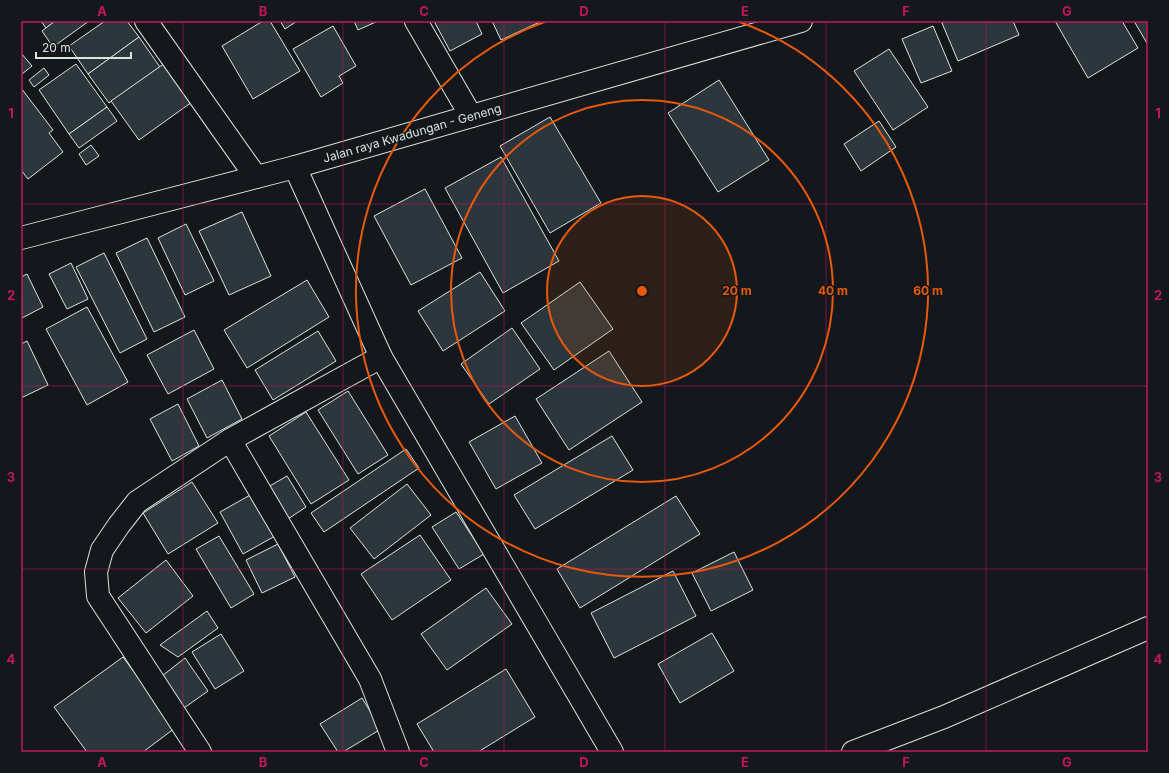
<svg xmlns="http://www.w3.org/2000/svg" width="1169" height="773" viewBox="0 0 1169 773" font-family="Inter,sans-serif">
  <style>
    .building { fill: #2c363c; stroke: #d8e6dc }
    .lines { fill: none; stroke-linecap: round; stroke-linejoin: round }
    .minor-casing { stroke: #d8e6dc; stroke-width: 24 }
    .major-casing { stroke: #d8e6dc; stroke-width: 24 }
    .minor { stroke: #14181c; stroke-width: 22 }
    .major { stroke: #14181c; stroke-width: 22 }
    .grid { fill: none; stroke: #c2185b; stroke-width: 1; stroke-opacity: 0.55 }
    .ring { fill: none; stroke: #e8590c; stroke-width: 2 }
    .labels { text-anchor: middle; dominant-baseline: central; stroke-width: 3; stroke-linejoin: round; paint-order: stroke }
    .street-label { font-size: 12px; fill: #d8e6dc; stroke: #14181c }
    .centre { fill: #e8590c; stroke: #14181c; stroke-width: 2 }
    .ring-label { font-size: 12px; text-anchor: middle; font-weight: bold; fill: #e8590c; stroke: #14181c; stroke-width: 3; stroke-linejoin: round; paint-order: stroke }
    .neatline { fill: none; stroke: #c2185b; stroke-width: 1.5 }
    .grid-label { font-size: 13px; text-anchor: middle; font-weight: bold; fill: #c2185b }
  </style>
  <rect width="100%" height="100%" fill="#14181c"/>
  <!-- building -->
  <g class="building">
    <path d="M 41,21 L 55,21 L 46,28 Z"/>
    <path d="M 55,21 L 89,21 L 53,47 L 42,31 Z"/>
    <path d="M 105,21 L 127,21 L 139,37 L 88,74 L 69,46 Z"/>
    <path d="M 263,21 L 270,21 L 300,71 L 253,99 L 222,46 Z"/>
    <path d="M 280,21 L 297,21 L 285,29 Z"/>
    <path d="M 354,21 L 378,21 L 358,30 Z"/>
    <path d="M 434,21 L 476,21 L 482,34 L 450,51 Z"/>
    <path d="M 492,21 L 542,21 L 501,40 Z"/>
    <path d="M 946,21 L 1013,21 L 1019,35 L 958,61 L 942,23 Z"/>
    <path d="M 1055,21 L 1122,21 L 1138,48 L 1088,78 Z"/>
    <path d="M 1134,21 L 1148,21 L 1148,45 Z"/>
    <path d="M 333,26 L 356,66 L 339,76 L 343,83 L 321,97 L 293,49 Z"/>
    <path d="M 933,26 L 952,71 L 921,83 L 902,39 Z"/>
    <path d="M 139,37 L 160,67 L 109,103 L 88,74 Z"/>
    <path d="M 889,49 L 928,107 L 893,130 L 854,71 Z"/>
    <path d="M 21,53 L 32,66 L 22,74 L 21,74 Z"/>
    <path d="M 165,63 L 192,102 L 139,140 L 111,101 Z"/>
    <path d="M 76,64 L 107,107 L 69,134 L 39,90 Z"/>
    <path d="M 44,68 L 49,75 L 34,87 L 29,80 Z"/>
    <path d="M 719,80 L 769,160 L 718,192 L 668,113 Z"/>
    <path d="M 21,88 L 53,130 L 49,133 L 63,152 L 28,179 L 21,170 Z"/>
    <path d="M 107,107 L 117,121 L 79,148 L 69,134 Z"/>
    <path d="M 550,117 L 601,203 L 550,233 L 500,146 Z"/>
    <path d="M 879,121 L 896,147 L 861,171 L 844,144 Z"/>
    <path d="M 91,145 L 99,156 L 86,165 L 79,154 Z"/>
    <path d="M 501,157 L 559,261 L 503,293 L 445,188 Z"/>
    <path d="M 425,189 L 462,258 L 411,285 L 374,216 Z"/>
    <path d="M 242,212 L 271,276 L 229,295 L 199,231 Z"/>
    <path d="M 186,224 L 214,281 L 185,295 L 158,238 Z"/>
    <path d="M 147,238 L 185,317 L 154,332 L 116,253 Z"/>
    <path d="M 104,253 L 147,339 L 120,353 L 76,267 Z"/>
    <path d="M 71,263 L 88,299 L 67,309 L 49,274 Z"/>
    <path d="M 480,272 L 505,311 L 443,351 L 418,311 Z"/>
    <path d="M 27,274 L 43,307 L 22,318 L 21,277 Z"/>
    <path d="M 307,280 L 329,317 L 247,368 L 224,330 Z"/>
    <path d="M 580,282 L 613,329 L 554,370 L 521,323 Z"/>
    <path d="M 87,307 L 128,382 L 87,405 L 46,329 Z"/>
    <path d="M 512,328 L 540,369 L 489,404 L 461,364 Z"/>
    <path d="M 194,330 L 214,369 L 168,394 L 147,355 Z"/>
    <path d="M 318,331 L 336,361 L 273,400 L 255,370 Z"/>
    <path d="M 27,341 L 48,385 L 21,398 L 21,344 Z"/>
    <path d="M 609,351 L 642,402 L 569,450 L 536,399 Z"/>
    <path d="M 222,380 L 242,419 L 207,438 L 187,399 Z"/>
    <path d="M 348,391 L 388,455 L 358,474 L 318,410 Z"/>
    <path d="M 178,404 L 199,446 L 172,461 L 150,419 Z"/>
    <path d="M 306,412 L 349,480 L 311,504 L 269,436 Z"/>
    <path d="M 515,416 L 542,463 L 496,489 L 469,442 Z"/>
    <path d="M 612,436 L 633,470 L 535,529 L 514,495 Z"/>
    <path d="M 406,449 L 419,468 L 324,532 L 311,513 Z"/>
    <path d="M 287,476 L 306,507 L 288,519 L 268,487 Z"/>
    <path d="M 192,482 L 218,523 L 168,554 L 143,513 Z"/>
    <path d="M 407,484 L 431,515 L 374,559 L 350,528 Z"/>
    <path d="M 252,494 L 275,536 L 243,554 L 220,512 Z"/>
    <path d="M 676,496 L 700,534 L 580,608 L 557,569 Z"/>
    <path d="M 456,512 L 484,554 L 459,569 L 432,527 Z"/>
    <path d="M 420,535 L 451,580 L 392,620 L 361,574 Z"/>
    <path d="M 219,536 L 254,594 L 231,608 L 196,549 Z"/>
    <path d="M 278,544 L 295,577 L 262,593 L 246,560 Z"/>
    <path d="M 734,552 L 753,590 L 711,611 L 692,573 Z"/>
    <path d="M 166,560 L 193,596 L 146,633 L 118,598 Z"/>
    <path d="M 673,571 L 696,616 L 614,658 L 591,613 Z"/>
    <path d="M 486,588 L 512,624 L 447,670 L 421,634 Z"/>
    <path d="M 207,611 L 218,628 L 178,657 L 160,645 Z"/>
    <path d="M 712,633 L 734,671 L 680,703 L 658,664 Z"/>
    <path d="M 221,634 L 244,671 L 215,689 L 192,652 Z"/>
    <path d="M 123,657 L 175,728 L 143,752 L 87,752 L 54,707 Z"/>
    <path d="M 185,658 L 208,691 L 184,708 L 162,676 Z"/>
    <path d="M 506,669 L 535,717 L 478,752 L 434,752 L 417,724 Z"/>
    <path d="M 362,698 L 381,729 L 343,752 L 338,752 L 320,724 Z"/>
  </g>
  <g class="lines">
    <!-- minor casing -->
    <g class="minor-casing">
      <g id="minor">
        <path d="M 146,21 L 256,177"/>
        <path d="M 416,21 L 471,116"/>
        <path d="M 295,167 L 381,357 L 612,752"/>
        <path d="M 230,440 L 370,679 L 398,752"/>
        <path d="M 200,752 L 98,596 L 96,572 L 102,550 L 119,525 L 137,502 L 230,440 L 381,357"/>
        <path d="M 853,752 L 944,717 L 1148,628"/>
      </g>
    </g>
    <!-- major casing -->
    <g class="major-casing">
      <path id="major" d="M 21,238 L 295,167 L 801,21"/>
    </g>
    <!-- minor -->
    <use href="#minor" class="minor"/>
    <!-- major -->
    <use href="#major" class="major"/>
  </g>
  <!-- grid -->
  <path class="grid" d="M 183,21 L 183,752M 343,21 L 343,752M 504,21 L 504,752M 665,21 L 665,752M 826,21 L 826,752M 986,21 L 986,752M 21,204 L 1148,204M 21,386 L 1148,386M 21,569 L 1148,569"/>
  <!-- distance rings -->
  <circle cx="642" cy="291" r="95" fill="#e8590c" fill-opacity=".12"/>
  <g class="ring">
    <circle cx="642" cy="291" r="95"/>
    <circle cx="642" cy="291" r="191"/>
    <path d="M737 21A286 286 0 1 1 547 21"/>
  </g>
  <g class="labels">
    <!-- street labels -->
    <g class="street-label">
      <text transform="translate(412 133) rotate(-16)">Jalan raya Kwadungan - Geneng</text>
    </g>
  </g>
  <circle cx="642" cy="291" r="6" class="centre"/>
  <g class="ring-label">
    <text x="737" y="295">20 m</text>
    <text x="833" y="295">40 m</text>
    <text x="928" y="295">60 m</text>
  </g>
  <!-- border -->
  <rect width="1169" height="773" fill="none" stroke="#14181c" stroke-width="44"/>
  <!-- scale -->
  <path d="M36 52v6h95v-6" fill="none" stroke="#d8e6dc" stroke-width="2"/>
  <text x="42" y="52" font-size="12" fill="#d8e6dc" stroke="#14181c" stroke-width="3" paint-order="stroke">20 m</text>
  <rect x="22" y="22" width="1125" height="729" class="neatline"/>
  <g class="grid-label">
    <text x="102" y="16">A</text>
    <text x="263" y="16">B</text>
    <text x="424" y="16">C</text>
    <text x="584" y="16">D</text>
    <text x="745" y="16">E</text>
    <text x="906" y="16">F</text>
    <text x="1067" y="16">G</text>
    <text x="11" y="118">1</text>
    <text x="1158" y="118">1</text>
    <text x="11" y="300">2</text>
    <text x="1158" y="300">2</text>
    <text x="11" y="482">3</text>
    <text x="1158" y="482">3</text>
    <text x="11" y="664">4</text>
    <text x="1158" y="664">4</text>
    <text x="102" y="767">A</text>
    <text x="263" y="767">B</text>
    <text x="424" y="767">C</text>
    <text x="584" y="767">D</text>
    <text x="745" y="767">E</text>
    <text x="906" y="767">F</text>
    <text x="1067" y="767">G</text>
  </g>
</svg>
